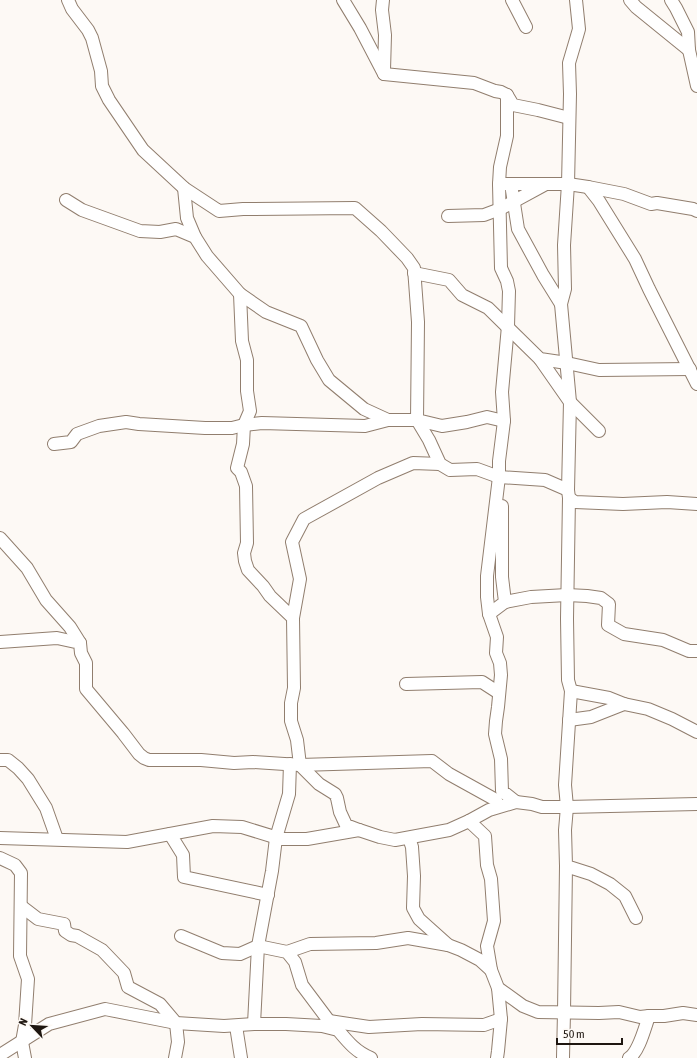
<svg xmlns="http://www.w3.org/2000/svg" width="697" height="1058" viewBox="0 0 697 1058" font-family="'Asap Condensed',sans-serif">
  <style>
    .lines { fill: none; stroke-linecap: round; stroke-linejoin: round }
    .minor-casing { stroke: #917e6e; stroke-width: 14 }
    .minor { stroke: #fff; stroke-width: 12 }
  </style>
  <rect width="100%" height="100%" fill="#fdf9f5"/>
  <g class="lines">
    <!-- minor casing -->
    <g class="minor-casing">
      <g id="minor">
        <path d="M 68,0 L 72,9 L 88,30 L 92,38 L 101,71 L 102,86 L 109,100 L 143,150 L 184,188 L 219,211 L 243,209 L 355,208 L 381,231 L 407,258 L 414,268 L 418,322 L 417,420 L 442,426 L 467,422 L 487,417 L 504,421"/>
        <path d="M 343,0 L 360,28 L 384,74"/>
        <path d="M 383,0 L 382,10 L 385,35 L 384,70"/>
        <path d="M 512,0 L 526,27"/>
        <path d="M 576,0 L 579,29 L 577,36 L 569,63 L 570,94 L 568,184 L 564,245 L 565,289 L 561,304 L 570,402 L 568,490 L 569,498 L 567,619 L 568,680 L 571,691 L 565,785 L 567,807 L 565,830 L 566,866 L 591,874 L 610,884 L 625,896 L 636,918"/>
        <path d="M 630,0 L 636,7 L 689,50"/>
        <path d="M 671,0 L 676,8 L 688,32 L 689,50 L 697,86"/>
        <path d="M 384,74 L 474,83 L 495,91 L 501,92 L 507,95 L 513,105 L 538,110 L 569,118"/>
        <path d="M 507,95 L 507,136 L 500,167 L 499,184 L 568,184 L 588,187 L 624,194 L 651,204 L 657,203 L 693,209 L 697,211"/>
        <path d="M 499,184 L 501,268 L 507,281 L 509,291 L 508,326 L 502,392 L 504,421 L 499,461 L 499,477 L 487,576 L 487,597 L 489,614 L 497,637 L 496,653 L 500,663 L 501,675 L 498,707 L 496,721 L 495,734 L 501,759 L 502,791 L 516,802"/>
        <path d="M 511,184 L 518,229 L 543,275 L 561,304"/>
        <path d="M 588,187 L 599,201 L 635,259 L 649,289 L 697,384"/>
        <path d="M 184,188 L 187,218 L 195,237"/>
        <path d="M 66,200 L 82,210 L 140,231 L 160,232 L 176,229 L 195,237 L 207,256 L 240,294 L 266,312 L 301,326 L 317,360 L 329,380 L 364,409 L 388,420 L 417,420 L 429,440 L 440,464 L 450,470 L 477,469 L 499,477 L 545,480 L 568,490"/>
        <path d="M 448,216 L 484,215 L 500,209 L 544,185"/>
        <path d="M 414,273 L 449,280 L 462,295 L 488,308 L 540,359 L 567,363 L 599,370 L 690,369"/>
        <path d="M 240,294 L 242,341 L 247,360 L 247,391 L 250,411 L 244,425 L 243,444 L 237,468 L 241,472 L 246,486 L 247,543 L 244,553 L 245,561 L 248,570 L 263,586 L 270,596 L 293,618 L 294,688 L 291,703 L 291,721 L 297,740 L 300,765 L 319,784 L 335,794 L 337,798 L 340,812 L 346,825 L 359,830 L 380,837 L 395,840 L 449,830 L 469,821 L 489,810 L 516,802 L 532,804 L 542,807 L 567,807 L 697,804"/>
        <path d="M 540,359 L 570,402 L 599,431"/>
        <path d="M 54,444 L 71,442 L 77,434 L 99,426 L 126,422 L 139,424 L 205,428 L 232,428 L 244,425 L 262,423 L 365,426 L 388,420"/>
        <path d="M 569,498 L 575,502 L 623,504 L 667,502 L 697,504"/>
        <path d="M 0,538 L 27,568 L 46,600 L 70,627 L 80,643"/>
        <path d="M 505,602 L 531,597 L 567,595 L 587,596 L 601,598 L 609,604 L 608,625 L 624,634 L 663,640 L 689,651 L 697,651"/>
        <path d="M 489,614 L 505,602 L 502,577 L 502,506"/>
        <path d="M 293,618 L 300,579 L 292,542 L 304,519 L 378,478 L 413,463 L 440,464"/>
        <path d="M 0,642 L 57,638 L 80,643 L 81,653 L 86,663 L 86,689 L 123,733 L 139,754 L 144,758 L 149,760 L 201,760 L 234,763 L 253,762 L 300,765 L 432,761 L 449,774 L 496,800"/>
        <path d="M 406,684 L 482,682 L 499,693"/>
        <path d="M 571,691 L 609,698 L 624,704 L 648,709 L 672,719 L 697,732"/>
        <path d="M 569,720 L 591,717 L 624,704"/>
        <path d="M 0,760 L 8,760 L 18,768 L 28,779 L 46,808 L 57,839"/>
        <path d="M 469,821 L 485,836 L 487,865 L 491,879 L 494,921 L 487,946 L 491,970 L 498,988 L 523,1006 L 538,1012 L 599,1013 L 619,1012 L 640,1017 L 649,1016"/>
        <path d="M 170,834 L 183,855 L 184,877 L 268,895"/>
        <path d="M 0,838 L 127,842 L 213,826 L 242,827 L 281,839 L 307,839 L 359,830"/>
        <path d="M 409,838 L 412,847 L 414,876 L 413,908 L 419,919 L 448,945 L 461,950 L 480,960 L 491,970"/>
        <path d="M 0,858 L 15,865 L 21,873 L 20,956 L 28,979 L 25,1025 L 22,1042 L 25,1058"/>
        <path d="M 21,906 L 38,919 L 64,924 L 65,931 L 71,935 L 77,936 L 102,950 L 124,973 L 128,987 L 160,1004 L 176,1023 L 178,1042 L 175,1058"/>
        <path d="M 181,936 L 222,953 L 240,954 L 258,946 L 287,952 L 295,962 L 302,985 L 329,1021 L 338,1030"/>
        <path d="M 287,952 L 310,944 L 376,943 L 408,938 L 448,945"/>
        <path d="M 329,1021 L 369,1027 L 422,1024 L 484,1025 L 501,1019"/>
        <path d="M 254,1024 L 258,946 L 272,871 L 276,838 L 289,794 L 290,764"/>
        <path d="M 236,1026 L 241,1058"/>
        <path d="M 0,1055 L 49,1024 L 105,1009 L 176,1023 L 224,1026 L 254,1024 L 286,1024 L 322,1026 L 338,1030 C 348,1042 356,1052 371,1058"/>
        <path d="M 497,1058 L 498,1051 L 501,1019 L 498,988"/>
        <path d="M 563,1058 L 564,1012 L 566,866"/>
        <path d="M 629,1058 C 639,1052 645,1027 649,1016 L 664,1016 L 683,1013 L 697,1015"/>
      </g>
    </g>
    <!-- minor -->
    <use href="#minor" class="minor"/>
  </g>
  <!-- north arrow -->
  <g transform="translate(32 1026) rotate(295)" stroke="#fdf9f5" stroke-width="3" paint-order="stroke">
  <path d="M0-3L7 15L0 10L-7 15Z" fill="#1e1610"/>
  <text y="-6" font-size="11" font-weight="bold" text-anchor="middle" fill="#1e1610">N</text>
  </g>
  <!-- scale -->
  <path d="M557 1038v6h65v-6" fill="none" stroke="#1e1610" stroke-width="2"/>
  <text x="563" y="1038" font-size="12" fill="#1e1610" stroke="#fdf9f5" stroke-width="3" paint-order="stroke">50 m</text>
</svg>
